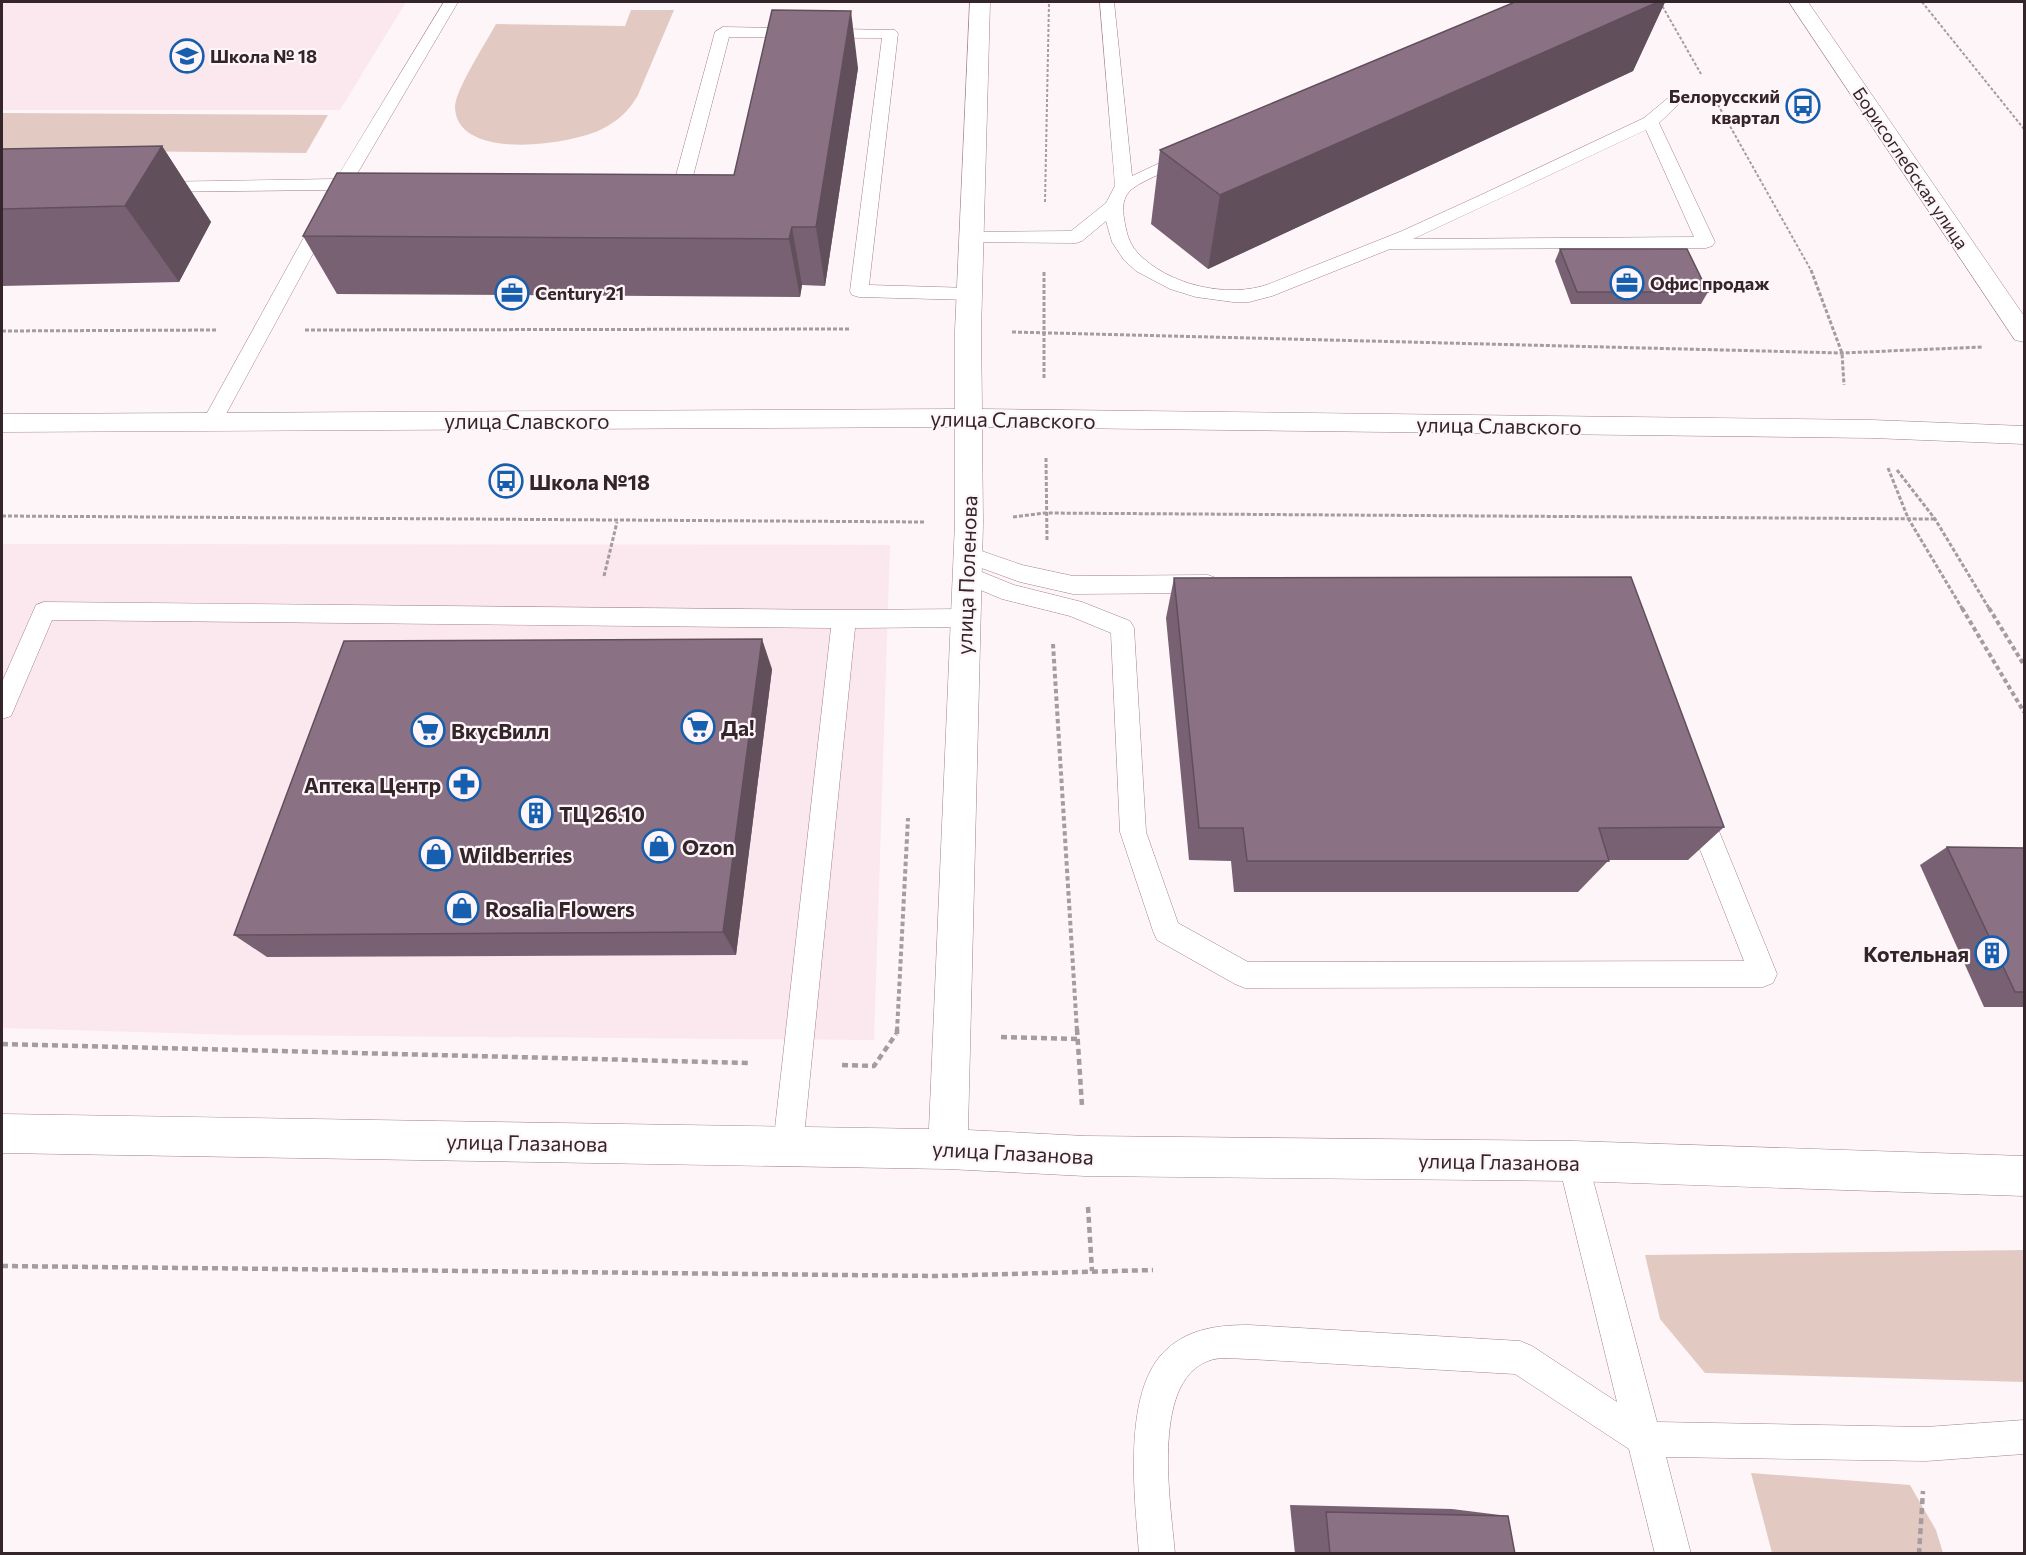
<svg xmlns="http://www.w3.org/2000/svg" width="2026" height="1555" viewBox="0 0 2026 1555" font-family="Commissioner,sans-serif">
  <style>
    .built { fill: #fbe7ee }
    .green { fill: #e2cac3 }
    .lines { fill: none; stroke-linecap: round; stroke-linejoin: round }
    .service-casing { stroke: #a4808d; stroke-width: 1 }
    .minor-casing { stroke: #a4808d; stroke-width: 1 }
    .tertiary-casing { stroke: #a4808d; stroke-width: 1 }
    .path-far3 { stroke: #a69ba0; stroke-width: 2; stroke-dasharray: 3 2; stroke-linecap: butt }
    .path-far2 { stroke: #a69ba0; stroke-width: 3; stroke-dasharray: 4 2; stroke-linecap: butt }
    .path-far1 { stroke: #a69ba0; stroke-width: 4; stroke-dasharray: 4.5 3; stroke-linecap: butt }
    .path { stroke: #a69ba0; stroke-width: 4.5; stroke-dasharray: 6 4; stroke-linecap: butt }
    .service { fill: #fff; fill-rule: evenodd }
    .minor { fill: #fff; fill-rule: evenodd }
    .tertiary { fill: #fff; fill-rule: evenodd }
    .wall { fill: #786172 }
    .shaded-wall { fill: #614f5c }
    .building { fill: #8b7184; stroke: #614f5c; stroke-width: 1.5 }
    .labels { text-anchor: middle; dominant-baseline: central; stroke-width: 4.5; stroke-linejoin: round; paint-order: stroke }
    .far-poi-label { font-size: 18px; font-weight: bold; fill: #34252b; stroke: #fdf5f8; text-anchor: start }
    .far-street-label { font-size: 18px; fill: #34252b; stroke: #fdf5f8 }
    .street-label { font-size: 21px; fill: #34252b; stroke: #fdf5f8 }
    .poi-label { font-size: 21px; font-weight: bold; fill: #34252b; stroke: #fdf5f8; text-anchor: start }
  </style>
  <rect width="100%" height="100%" fill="#fdf5f8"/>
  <!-- built -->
  <g class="built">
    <path d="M 2,2 L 406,2 L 340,110 L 2,110 Z"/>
    <path d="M 2,544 L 890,545 L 874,1040 L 240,1035 L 2,1028 Z"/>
  </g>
  <!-- green -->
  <g class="green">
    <path d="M 631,10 L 674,10 L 638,95 C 629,111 618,121 602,129 C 571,145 456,162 455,107 C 455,90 487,41 496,24 L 625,26 Z"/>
    <path d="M 2,113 L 328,115 L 306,153 L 2,150 Z"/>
    <path d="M 2024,1250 L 2024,1382 L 1705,1373 L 1660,1319 L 1645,1255 Z"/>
    <path d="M 1751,1473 L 1910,1485 L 1936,1530 L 1943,1553 L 1772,1553 Z"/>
  </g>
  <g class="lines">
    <!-- service casing -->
    <g class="service-casing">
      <g id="service">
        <path d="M 444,2 L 458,2 L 354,179 L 370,180 L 373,184 L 370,188 L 348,189 L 219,427 L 212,429 L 205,427 L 202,422 L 330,190 L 155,192 L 149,191 L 146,187 L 149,183 L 155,182 L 336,179 Z"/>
        <path d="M 1100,2 L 1114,2 L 1132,176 L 1183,152 L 1195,152 L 1198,156 L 1195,160 C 1178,167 1146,178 1132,189 C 1123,196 1122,208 1124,218 C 1126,230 1128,242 1137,252 C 1167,285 1228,299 1269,284 L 1402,231 L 1483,194 L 1644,118 L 1668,98 L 1674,96 L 1682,101 L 1659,123 L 1715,242 L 1712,246 L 1706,248 L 1390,249 L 1272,296 L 1249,302 L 1233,302 L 1196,297 L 1170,289 L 1136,271 L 1124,260 L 1112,242 L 1106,221 L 1082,241 L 1076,243 L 965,242 L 962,238 L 965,234 L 971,232 L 1071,231 L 1106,203 L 1115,186 ZM 1646,130 L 1694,237 L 1413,239 Z"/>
        <path d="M 723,27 L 895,30 L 898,33 L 869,285 L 971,288 L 978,290 L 980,294 L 978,298 L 971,300 L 859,297 L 852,295 L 850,291 L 882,38 L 729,37 L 691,184 L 688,188 L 653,188 L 650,184 L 653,180 L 675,179 L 715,32 Z"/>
        <path d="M 967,546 L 1022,565 L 1073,576 L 1208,575 L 1216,578 L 1219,584 L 1216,590 L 1208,593 L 1073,594 L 1020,582 L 959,560 L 956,554 L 959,548 Z"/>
        <path d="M 967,566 L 1014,585 L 1082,602 L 1130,621 L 1134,628 L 1146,832 L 1178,923 L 1248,962 L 1744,961 L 1684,809 L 1688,801 L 1697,798 L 1706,801 L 1710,809 L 1777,974 L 1773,983 L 1763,987 L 1245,988 L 1235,984 L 1157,940 L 1153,931 L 1120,832 L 1111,633 L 1070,616 L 1002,599 L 959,581 L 956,575 L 959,569 Z"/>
        <path d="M 44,602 L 844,610 L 964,609 L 972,612 L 976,618 L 972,624 L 964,627 L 855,628 L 803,1146 L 799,1157 L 788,1161 L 777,1157 L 773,1146 L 831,628 L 52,620 L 11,716 L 2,719 L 2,682 L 36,605 Z"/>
        <path d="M 1573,1146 L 1584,1150 L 1588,1161 L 1657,1422 L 1926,1427 L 2024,1420 L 2024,1454 L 1926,1461 L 1666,1457 L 1691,1554 L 1655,1554 L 1629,1449 L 1515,1374 L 1249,1359 C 1236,1359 1220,1356 1208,1361 C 1150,1383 1171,1505 1175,1554 L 1139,1554 C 1135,1498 1121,1390 1167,1349 C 1190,1328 1220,1325 1249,1325 L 1520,1341 L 1532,1346 L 1617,1402 L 1558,1161 L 1562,1150 Z"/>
      </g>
    </g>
    <!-- minor casing -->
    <g class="minor-casing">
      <path id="minor" d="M 970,2 L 990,2 L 981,331 L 982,409 L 1872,420 L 2024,426 L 2024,444 L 1872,438 L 982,427 L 983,522 L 968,1130 L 1085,1136 L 1573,1141 L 2024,1156 L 2024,1196 L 1573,1181 L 1085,1176 L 948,1169 L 2,1153 L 2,1114 L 929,1129 L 955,522 L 955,427 L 2,432 L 2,414 L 955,409 L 955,331 Z"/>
    </g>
    <!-- tertiary casing -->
    <g class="tertiary-casing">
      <path id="tertiary" d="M 1789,2 L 1808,2 L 2024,316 L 2024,342 L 2015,340 Z"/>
    </g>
    <!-- path-far3 -->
    <g class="path-far3">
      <path d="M 1660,2 L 1701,74"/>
      <path d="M 1922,2 L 2024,129"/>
      <path d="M 1713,96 L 1812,272"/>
      <path d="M 1045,202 L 1049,2"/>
    </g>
    <!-- path-far2 -->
    <g class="path-far2">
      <path d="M 1811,270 L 1842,353 L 1844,385"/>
      <path d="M 1044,272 L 1044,379"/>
      <path d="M 305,330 L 850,329"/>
      <path d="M 2,331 L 217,330"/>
      <path d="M 1012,332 L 1842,353 L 1982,347"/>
      <path d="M 1046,458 L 1047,541"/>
      <path d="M 1888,468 L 1908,518 L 1963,610"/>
      <path d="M 1897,470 L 1935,519 L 1990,610"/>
      <path d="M 2,516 L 925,522"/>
      <path d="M 1013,517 L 1045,513 L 1935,519"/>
      <path d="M 604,576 L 617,522"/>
    </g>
    <!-- path-far1 -->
    <g class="path-far1">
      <path d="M 1962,608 L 2024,712"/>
      <path d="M 1989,608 L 2024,665"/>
      <path d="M 1053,644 L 1077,1031"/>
      <path d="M 897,1031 L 908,818"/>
    </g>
    <!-- path -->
    <g class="path">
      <path d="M 1077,1029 L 1082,1106"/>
      <path d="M 897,1034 L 897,1029"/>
      <path d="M 1001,1037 L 1078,1039"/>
      <path d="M 2,1044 L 751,1063"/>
      <path d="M 842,1065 L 874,1066 L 896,1034"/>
      <path d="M 1088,1207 L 1092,1271"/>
      <path d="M 2,1266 L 937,1276 L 1153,1270"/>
      <path d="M 1919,1554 L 1923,1491"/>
    </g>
    <!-- service -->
    <use href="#service" class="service"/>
    <!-- minor -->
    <use href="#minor" class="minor"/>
    <!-- tertiary -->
    <use href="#tertiary" class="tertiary"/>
  </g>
  <!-- wall -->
  <g class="wall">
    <path d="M 1515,2 L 1665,2 L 1633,71 L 1208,269 L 1151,224 L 1160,150 Z"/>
    <path d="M 858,68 L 825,286 L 802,285 L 800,297 L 337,294 L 303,236 L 734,175 Z"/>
    <path d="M 162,146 L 211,222 L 179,282 L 2,286 L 2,149 Z"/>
    <path d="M 1560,249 L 1708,292 L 1701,304 L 1571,304 L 1555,261 Z"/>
    <path d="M 1174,578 L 1724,827 L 1688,860 L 1609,860 L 1578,892 L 1234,892 L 1231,861 L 1189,860 L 1166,618 Z"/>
    <path d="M 772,669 L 736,955 L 267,957 L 234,935 Z"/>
    <path d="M 1947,847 L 2025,848 L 2025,1007 L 1984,1007 L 1920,865 Z"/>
    <path d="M 1290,1505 L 1452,1509 L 1508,1516 L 1515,1554 L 1295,1554 Z"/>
  </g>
  <!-- shaded-wall -->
  <g class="shaded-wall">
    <path d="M 1658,2 L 1665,2 L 1633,71 L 1208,269 L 1220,195 Z"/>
    <path d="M 851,11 L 858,68 L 825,286 L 816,227 Z"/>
    <path d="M 162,146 L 211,222 L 179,282 L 125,206 Z"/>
    <path d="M 792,227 L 802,285 L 800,297 L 789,239 Z"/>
    <path d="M 762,639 L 772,669 L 736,955 L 723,932 Z"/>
  </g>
  <!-- building -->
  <g class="building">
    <path d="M 1515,2 L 1658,2 L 1220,195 L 1160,150 Z"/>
    <path d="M 772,10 L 851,11 L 816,227 L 792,227 L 789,239 L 303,236 L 337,173 L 734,175 Z"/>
    <path d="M 162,146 L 125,206 L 2,209 L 2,149 Z"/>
    <path d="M 1560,249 L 1687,249 L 1708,292 L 1577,292 Z"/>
    <path d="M 1631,577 L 1724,827 L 1599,828 L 1609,861 L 1247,861 L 1243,828 L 1199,828 L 1174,578 Z"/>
    <path d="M 762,639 L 723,932 L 234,935 L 344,641 Z"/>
    <path d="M 1947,847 L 2025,848 L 2025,992 L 2015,992 Z"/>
    <path d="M 1326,1512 L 1508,1516 L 1515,1554 L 1330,1554 Z"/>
  </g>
  <!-- icons -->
  <defs>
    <g id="school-ring" transform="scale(1.725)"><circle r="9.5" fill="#fdf5f8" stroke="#165eae" stroke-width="1.5"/><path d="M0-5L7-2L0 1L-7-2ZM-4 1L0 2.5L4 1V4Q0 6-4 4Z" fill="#165eae"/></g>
    <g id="bus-ring" transform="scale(1.725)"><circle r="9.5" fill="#fdf5f8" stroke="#165eae" stroke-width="1.5"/><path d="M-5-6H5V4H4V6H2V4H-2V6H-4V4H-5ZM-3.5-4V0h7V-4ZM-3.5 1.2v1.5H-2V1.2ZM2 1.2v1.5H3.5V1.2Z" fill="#165eae"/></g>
    <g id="office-ring" transform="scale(1.725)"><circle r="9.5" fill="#fdf5f8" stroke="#165eae" stroke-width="1.5"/><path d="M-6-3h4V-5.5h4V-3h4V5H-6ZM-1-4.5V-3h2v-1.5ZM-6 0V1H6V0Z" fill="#165eae"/></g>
    <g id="supermarket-ring" transform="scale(1.725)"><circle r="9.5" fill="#fdf5f8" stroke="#165eae" stroke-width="1.5"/><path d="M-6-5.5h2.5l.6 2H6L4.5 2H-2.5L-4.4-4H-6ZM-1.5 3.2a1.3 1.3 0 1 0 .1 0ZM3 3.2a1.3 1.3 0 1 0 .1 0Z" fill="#165eae"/></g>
    <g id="pharmacy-ring" transform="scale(1.725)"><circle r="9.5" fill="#fdf5f8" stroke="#165eae" stroke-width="1.5"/><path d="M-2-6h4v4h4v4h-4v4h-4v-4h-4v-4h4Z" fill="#165eae"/></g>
    <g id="building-ring" transform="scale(1.725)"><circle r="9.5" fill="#fdf5f8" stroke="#165eae" stroke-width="1.5"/><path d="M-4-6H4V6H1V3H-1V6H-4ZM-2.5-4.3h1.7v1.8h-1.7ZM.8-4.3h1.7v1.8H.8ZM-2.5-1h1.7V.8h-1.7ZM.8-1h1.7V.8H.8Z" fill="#165eae"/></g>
    <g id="shop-ring" transform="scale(1.725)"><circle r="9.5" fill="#fdf5f8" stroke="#165eae" stroke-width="1.5"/><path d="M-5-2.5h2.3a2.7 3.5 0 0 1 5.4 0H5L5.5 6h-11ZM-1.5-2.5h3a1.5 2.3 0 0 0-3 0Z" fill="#165eae"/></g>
  </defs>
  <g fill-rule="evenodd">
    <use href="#school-ring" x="187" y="56"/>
    <use href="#bus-ring" x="1803" y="106"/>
    <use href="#office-ring" x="1627" y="283"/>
    <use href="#office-ring" x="512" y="293"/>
    <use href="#bus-ring" x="506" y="481"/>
    <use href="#supermarket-ring" x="698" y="727"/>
    <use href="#supermarket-ring" x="428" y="730"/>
    <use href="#pharmacy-ring" x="464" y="784"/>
    <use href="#building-ring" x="536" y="813"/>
    <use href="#shop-ring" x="659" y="846"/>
    <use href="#shop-ring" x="436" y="854"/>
    <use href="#shop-ring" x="462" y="908"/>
    <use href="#building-ring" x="1992" y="953"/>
  </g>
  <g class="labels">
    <!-- far-poi labels -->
    <g class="far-poi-label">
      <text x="210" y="56">Школа № 18</text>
      <text x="1780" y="96" text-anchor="end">Белорусский<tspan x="1780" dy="21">квартал</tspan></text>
      <text x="1650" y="283">Офис продаж</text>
      <text x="535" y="293">Century 21</text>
    </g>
    <!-- far-street labels -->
    <g class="far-street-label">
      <text transform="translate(1911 168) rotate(56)">Борисоглебская улица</text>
    </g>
    <!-- street labels -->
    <g class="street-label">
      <text transform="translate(1013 419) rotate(1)">улица Славского</text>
      <text x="527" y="420">улица Славского</text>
      <text transform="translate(1499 425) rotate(1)">улица Славского</text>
      <text transform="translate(966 575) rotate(-88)">улица Поленова</text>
      <text transform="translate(527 1142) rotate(1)">улица Глазанова</text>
      <text transform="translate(1013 1152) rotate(3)">улица Глазанова</text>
      <text transform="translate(1499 1161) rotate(1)">улица Глазанова</text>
    </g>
    <!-- poi labels -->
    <g class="poi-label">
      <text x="529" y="481">Школа №18</text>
      <text x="721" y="727">Да!</text>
      <text x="451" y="730">ВкусВилл</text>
      <text x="441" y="784" text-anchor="end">Аптека Центр</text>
      <text x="559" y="813">ТЦ 26.10</text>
      <text x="682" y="846">Ozon</text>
      <text x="459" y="854">Wildberries</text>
      <text x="485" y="908">Rosalia Flowers</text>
      <text x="1969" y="953" text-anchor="end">Котельная</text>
    </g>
  </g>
  <!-- border -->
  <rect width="2026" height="1555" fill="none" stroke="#34252b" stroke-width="6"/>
</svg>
